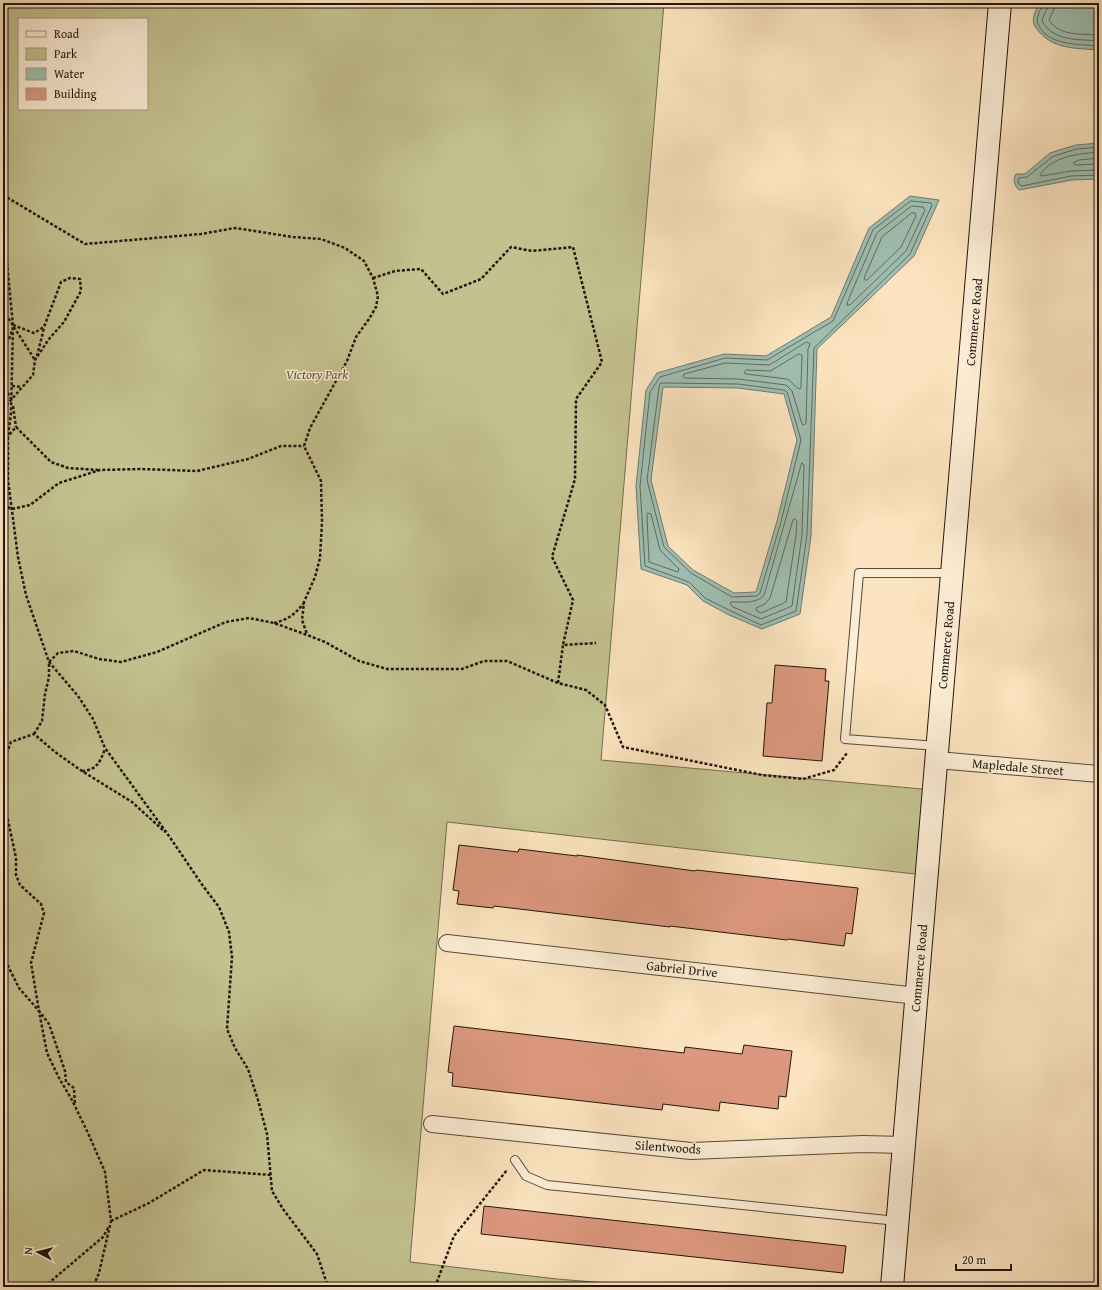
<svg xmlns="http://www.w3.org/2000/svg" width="1102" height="1290" viewBox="0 0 1102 1290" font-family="'Gentium Book Plus',serif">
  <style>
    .green { fill: #c3c28f; stroke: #736c50; fill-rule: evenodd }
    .water { fill: #9fbfb1; stroke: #6d7b71; fill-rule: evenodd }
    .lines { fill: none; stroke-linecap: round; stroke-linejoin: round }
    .shore { stroke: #616a60; stroke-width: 1 }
    .building { fill: #dc987f; stroke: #231510 }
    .service-casing { stroke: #59493c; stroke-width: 10 }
    .minor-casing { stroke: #59493c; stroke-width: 18 }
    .secondary-casing { stroke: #231510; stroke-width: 24 }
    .path { stroke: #231510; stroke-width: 2.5; stroke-dasharray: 3 2; stroke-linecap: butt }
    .service { stroke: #fcedd5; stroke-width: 8 }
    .minor { stroke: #fcedd5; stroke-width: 16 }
    .secondary { stroke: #fcedd5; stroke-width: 22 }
    .labels { text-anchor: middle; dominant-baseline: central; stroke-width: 3; stroke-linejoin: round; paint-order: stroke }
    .street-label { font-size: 13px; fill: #231510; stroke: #fcedd5 }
    .park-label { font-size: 13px; font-style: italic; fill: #5b523c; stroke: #fcedd5 }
  </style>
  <rect width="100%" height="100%" fill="#fbe4bf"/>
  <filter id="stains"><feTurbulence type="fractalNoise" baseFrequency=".005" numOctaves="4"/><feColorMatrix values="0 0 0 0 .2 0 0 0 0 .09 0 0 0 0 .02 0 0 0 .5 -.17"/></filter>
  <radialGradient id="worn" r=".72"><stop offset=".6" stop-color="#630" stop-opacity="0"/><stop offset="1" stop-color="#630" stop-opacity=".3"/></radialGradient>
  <!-- green -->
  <path class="green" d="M 3,3 L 664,3 L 601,760 L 933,790 L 924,875 L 447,822 L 410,1262 L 557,1279 L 656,1287 L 3,1287 ZM 19,19 L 147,19 L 147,109 L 19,109 Z"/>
  <!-- water -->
  <g class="water">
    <path d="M 1041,3 L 1099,3 L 1099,50 C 1075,48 1052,50 1036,28 C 1030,20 1035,10 1041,3 Z"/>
    <path d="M 1099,143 L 1099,179 L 1072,180 L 1019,190 C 1015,186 1012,180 1016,174 L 1025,174 L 1050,153 L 1059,150 L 1076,145 Z"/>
    <path d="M 910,196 L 939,200 L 914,256 L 817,349 L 811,536 L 800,614 L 762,629 L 729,615 L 703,601 L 687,585 L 641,569 L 636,486 L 646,390 L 657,373 L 724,354 L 766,356 L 831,317 L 869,228 ZM 663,387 L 738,388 L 784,394 L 797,440 L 777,521 L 756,592 L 734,593 L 693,570 L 668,546 L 651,480 Z"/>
  </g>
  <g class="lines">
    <!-- shore -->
    <g class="shore">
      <path d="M 1043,3 L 1043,6 L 1039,12 L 1037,21 C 1044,46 1078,44 1099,46"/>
      <path d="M 1049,3 C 1048,10 1043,14 1042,21 C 1054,42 1078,39 1099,41"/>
      <path d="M 1055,3 L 1054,9 L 1049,20 C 1058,36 1082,34 1099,35"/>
      <path d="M 1099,147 L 1077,149 L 1060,154 L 1052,157 L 1027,177 L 1019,178 L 1018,180 L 1019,184 L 1022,186 L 1071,176 L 1099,175"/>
      <path d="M 1099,152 C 1078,154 1052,156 1040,175 L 1042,176 L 1071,171 L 1099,170"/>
      <path d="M 1099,158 L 1079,160 L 1073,163 L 1075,165 L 1099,164"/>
      <path d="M 911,201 L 931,203 L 932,205 L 910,254 L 814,348 L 807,535 L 796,611 L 761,625 L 731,611 L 705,598 L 689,582 L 645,566 L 640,486 L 650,392 L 660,377 L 725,358 L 767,360 L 833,321 L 873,230 Z"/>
      <path d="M 912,206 L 923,207 L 925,210 L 906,251 L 850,305 L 847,305 L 847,303 L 877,233 Z"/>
      <path d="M 912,213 L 915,213 L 916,216 L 901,247 L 867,280 L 865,280 L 864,278 L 882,237 Z"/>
      <path d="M 807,342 L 810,344 L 808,349 L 806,423 L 804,425 L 802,424 L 792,391 L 786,385 L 738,379 L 685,378 L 683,377 L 684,374 L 725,363 L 769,365 Z"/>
      <path d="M 799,354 L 802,355 L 801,387 L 800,389 C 795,388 792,381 787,379 L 746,374 L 744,373 L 746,370 L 770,371 Z"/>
      <path d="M 664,383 L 738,384 L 784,390 L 787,392 L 801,440 L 781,522 L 760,593 L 757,596 L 732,597 L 691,573 L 664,547 L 647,480 L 659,387 L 660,384 Z"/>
      <path d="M 802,463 L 804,465 L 802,535 L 792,606 L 761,619 L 733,607 L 730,603 L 732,602 C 742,602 758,604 764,595 Z"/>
      <path d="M 648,513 L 651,514 L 660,550 L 679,569 L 678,572 L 649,562 L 647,515 Z"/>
      <path d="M 795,519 L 797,521 L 796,535 L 786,602 L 761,613 L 757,611 L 756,608 L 765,604 L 770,598 L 793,520 Z"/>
    </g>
  </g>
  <!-- building -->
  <g class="building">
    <path d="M 775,665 L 826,669 L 825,681 L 829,681 L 822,761 L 763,756 L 767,703 L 772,703 Z"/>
    <path d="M 459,845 L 518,852 L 519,849 L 577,856 L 577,855 L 695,871 L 696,870 L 858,888 L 852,934 L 846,933 L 844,946 L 788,939 L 787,940 L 670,926 L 670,927 L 494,906 L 493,908 L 457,904 L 459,891 L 453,890 Z"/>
    <path d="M 454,1026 L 684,1053 L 685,1047 L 742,1054 L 744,1045 L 792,1051 L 786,1097 L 779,1096 L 778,1109 L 720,1102 L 719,1111 L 663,1104 L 662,1110 L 452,1086 L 453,1073 L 448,1072 Z"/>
    <path d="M 484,1206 L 846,1246 L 843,1273 L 481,1234 Z"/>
  </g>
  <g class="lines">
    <!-- service casing -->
    <g class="service-casing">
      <g id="service">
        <path d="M 937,746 L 845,739 L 859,573 L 952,573"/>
        <path d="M 515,1160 L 526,1176 L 547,1185 L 897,1221"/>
      </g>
    </g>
    <!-- minor casing -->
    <g class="minor-casing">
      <g id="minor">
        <path d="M 937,760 L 1099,774"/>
        <path d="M 447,943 L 917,996"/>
        <path d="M 432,1124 L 691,1151 L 863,1144 L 904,1145"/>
      </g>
    </g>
    <!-- secondary casing -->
    <g class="secondary-casing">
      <path id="secondary" d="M 892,1287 L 1000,3"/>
    </g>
    <!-- path -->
    <g class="path">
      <path d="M 3,195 L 85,244 L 201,234 L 235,228 L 293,237 L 321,239 L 345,248 L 364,261 L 373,278 L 378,296 L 376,307 L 369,319 L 356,337 L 347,361 L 310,428 L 304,446 L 321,481 L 322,522 L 320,558 L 315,577 L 304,602 L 302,620 L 307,634"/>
      <path d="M 3,243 L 7,263 L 13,325 L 11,413 L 8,436 L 8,480 L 18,557 L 26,595 L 49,662 L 78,696 L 93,719 L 105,748 L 169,836 L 203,886 L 219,907 L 229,932 L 232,957 L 227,1029 L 235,1048 L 248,1069 L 258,1100 L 267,1134 L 272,1191 L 283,1209 L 317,1254 L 328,1287"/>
      <path d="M 373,278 L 395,271 L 421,269 L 443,294 L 481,279 L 511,247 L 532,251 L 573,247 L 602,362 L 576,399 L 575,479 L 552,557 L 573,600 L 563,645"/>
      <path d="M 3,310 L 35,360"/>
      <path d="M 3,347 L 9,339 L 13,328"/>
      <path d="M 37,356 L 44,328"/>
      <path d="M 3,384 L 11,399"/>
      <path d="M 12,386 L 22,387"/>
      <path d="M 13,406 L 16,427"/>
      <path d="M 3,409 L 33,375 L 35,360 L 49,339 L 64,322 L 81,291 L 80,279 L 70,278 L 61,282 L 44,327 L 34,333 L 13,325"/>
      <path d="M 3,442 L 16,427 L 51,462 L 68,468 L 98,470"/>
      <path d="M 3,505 L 12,509 L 30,505 L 59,483 L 100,470 L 141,469 L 197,471 L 248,459 L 281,446 L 304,446"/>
      <path d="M 274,623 C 289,619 294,615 304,603"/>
      <path d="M 558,683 L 563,645 L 596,643"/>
      <path d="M 34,734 L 42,721 L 45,694 L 49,677 L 49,662 L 58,653 L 74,651 L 99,659 L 121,662 L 157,652 L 226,622 L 249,618 L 274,623 L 307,635 L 325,642 L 359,661 L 387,669 L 462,669 L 484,661 L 507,661 L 558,683 L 586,690 L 605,705 L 623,747 L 762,775 L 803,779 L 834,770 L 847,753"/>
      <path d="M 3,763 L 11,742 L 34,734 L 55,752 L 82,771 L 132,802 L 165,832"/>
      <path d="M 82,771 C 97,770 100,762 105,749"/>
      <path d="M 3,810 L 8,820 L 16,858 L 16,875 L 20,885 L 41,904 L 44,913 L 31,963 L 39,1011 L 49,1024 L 65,1071 L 66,1082 L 74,1088 L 75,1105"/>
      <path d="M 3,956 L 19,988 L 39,1011 L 47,1053 L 59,1078 L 72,1100 L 88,1133 L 105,1172 L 111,1221 L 99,1273 L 93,1287"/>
      <path d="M 111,1221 L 149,1203 L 204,1170 L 271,1175"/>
      <path d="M 44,1287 L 103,1237 L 109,1226"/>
      <path d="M 435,1287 L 454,1236 L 507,1170"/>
    </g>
    <!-- service -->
    <use href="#service" class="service"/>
    <!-- minor -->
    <use href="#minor" class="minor"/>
    <!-- secondary -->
    <use href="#secondary" class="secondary"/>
  </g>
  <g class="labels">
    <!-- street labels -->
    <g class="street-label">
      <text transform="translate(974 322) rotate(-85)">Commerce Road</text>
      <text transform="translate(946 645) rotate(-85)">Commerce Road</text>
      <text transform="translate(1018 767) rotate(5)">Mapledale Street</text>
      <text transform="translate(919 968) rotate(-85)">Commerce Road</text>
      <text transform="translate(682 969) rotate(6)">Gabriel Drive</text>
      <text transform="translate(668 1147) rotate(4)">Silentwoods</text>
    </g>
    <!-- park labels -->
    <g class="park-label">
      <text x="317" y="374">Victory Park</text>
    </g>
  </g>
  <!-- margin -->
  <rect width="1102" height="1290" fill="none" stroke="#fbe4bf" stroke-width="16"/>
  <rect x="4" y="4" width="1094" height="1282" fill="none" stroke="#231510" stroke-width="2"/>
  <rect x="8" y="8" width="1086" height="1274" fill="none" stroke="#231510"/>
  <!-- legend -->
  <rect x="18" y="18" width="130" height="92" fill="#fcedd5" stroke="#a59786"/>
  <rect x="26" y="31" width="20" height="6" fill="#fcedd5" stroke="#a59786"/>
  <text x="54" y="38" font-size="12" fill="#231510">Road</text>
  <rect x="26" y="48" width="20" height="12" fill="#c3c28f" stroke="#a59786"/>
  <text x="54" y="58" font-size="12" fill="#231510">Park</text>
  <rect x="26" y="68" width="20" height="12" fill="#9fbfb1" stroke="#a59786"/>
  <text x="54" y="78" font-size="12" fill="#231510">Water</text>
  <rect x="26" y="88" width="20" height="12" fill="#dc987f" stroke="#a59786"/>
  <text x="54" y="98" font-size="12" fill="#231510">Building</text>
  <!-- north arrow -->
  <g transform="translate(38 1252) rotate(277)" stroke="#fcedd5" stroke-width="3" paint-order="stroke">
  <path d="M0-3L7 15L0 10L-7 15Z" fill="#231510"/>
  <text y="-6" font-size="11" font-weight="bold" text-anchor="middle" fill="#231510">N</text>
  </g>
  <!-- scale -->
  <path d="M956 1264v6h55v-6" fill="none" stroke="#231510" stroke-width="2"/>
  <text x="962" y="1264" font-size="12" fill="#231510" stroke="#fcedd5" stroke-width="3" paint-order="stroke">20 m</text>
  <rect width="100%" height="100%" filter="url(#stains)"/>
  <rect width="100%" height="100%" fill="url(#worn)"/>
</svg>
